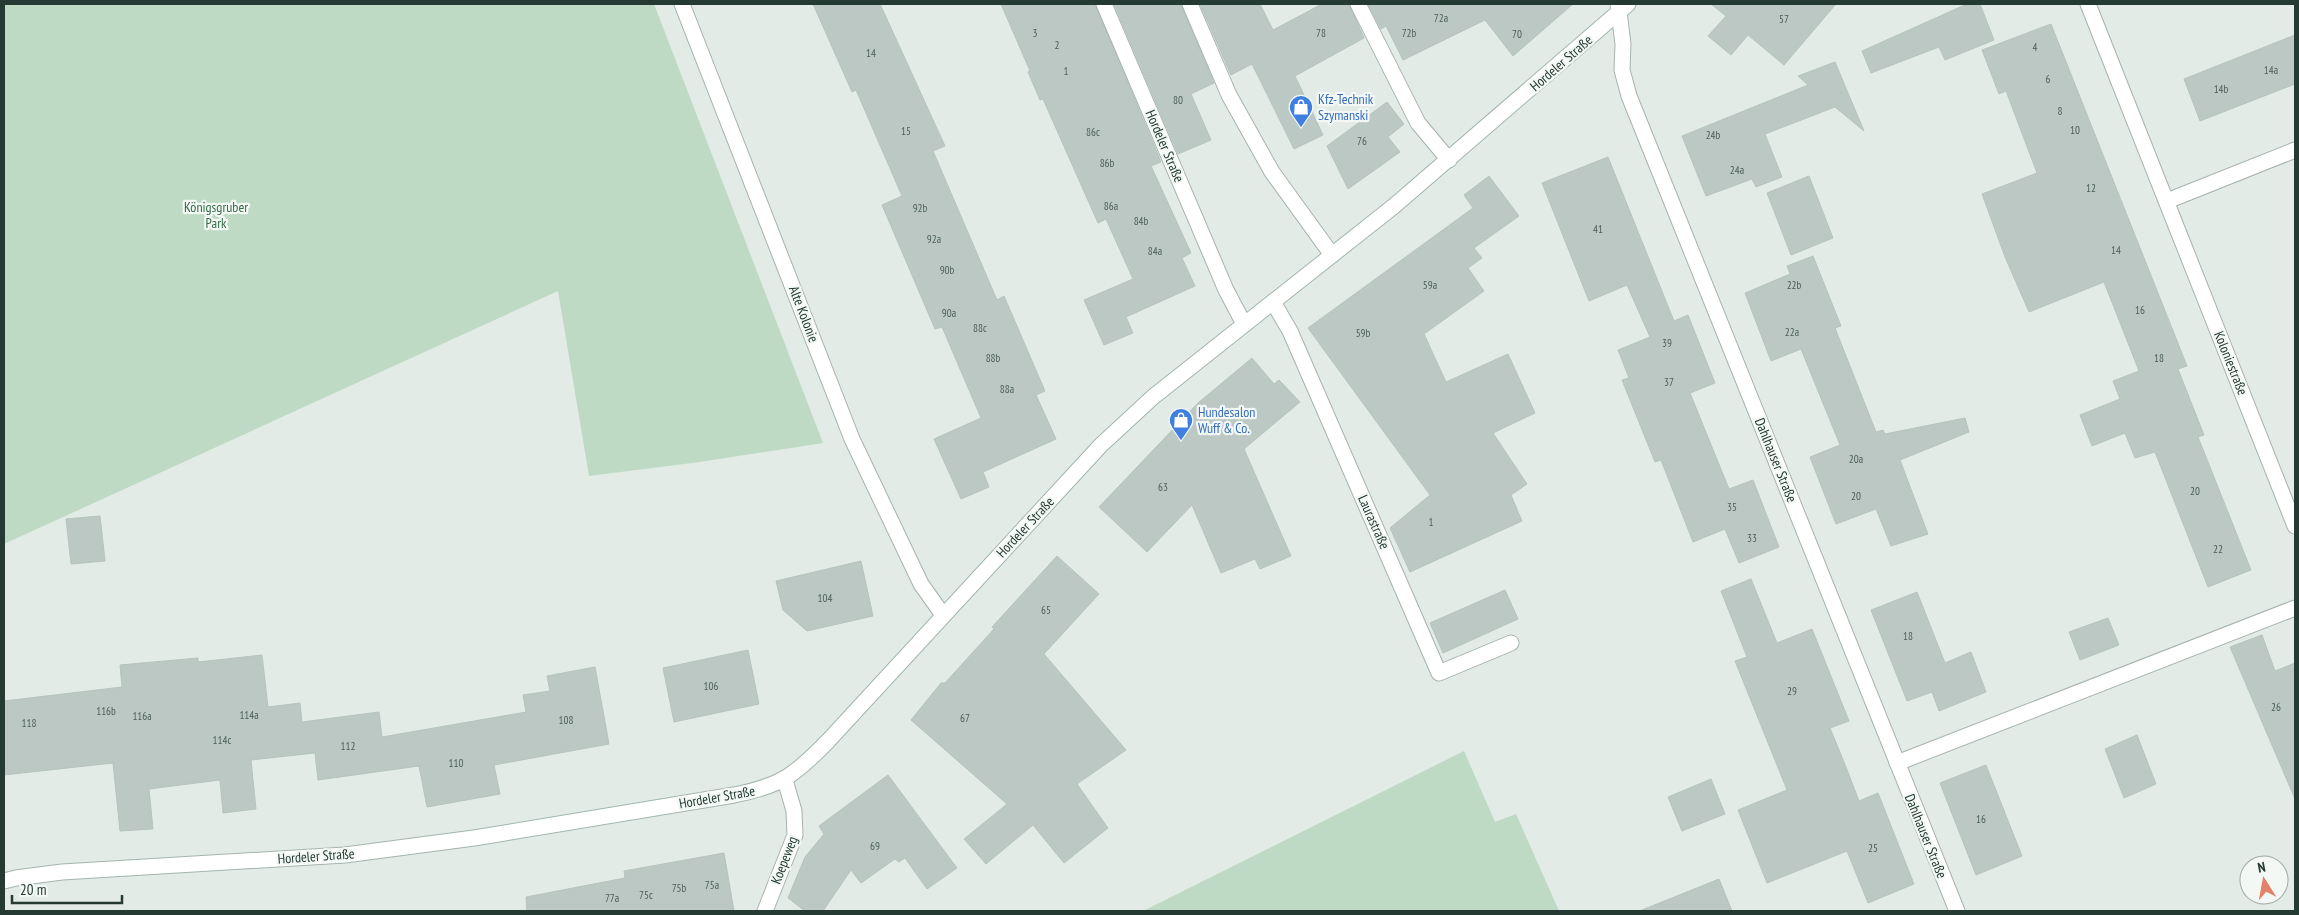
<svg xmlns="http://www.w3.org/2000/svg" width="2299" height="915" viewBox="0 0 2299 915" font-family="'PT Sans Narrow',sans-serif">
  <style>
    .green { fill: #bedac4 }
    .building { fill: #bbc8c3; stroke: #b6c4bd }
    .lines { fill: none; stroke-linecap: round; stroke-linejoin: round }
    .lane-casing { stroke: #a6b2ad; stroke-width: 17 }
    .street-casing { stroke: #a6b2ad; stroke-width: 17 }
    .secondary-casing { stroke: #a2b5ae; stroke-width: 17 }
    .lane { stroke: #fff; stroke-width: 15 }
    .street { stroke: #fff; stroke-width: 15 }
    .secondary { stroke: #fff; stroke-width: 15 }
    .labels { text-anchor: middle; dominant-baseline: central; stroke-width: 4.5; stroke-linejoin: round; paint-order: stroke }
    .number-label { font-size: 11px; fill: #4a5e57 }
    .street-label { font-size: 14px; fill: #243a33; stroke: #f3f8f5 }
    .shop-label { font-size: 14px; fill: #366cbe; stroke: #f3f8f5; text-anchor: start }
    .park-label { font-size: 14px; fill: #336c47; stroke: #f3f8f5 }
  </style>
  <rect width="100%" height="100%" fill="#e3ebe7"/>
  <!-- green -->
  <g class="green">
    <path d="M 4,4 L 654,4 L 823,443 L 700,462 L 589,476 L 558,291 L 4,544 Z"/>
    <path d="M 1464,751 L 1495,822 L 1516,814 L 1559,911 L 1143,911 Z"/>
  </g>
  <!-- building -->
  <g class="building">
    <path d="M 813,4 L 880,4 L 945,146 L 933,151 L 997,300 L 1004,296 L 1045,391 L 1036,395 L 1056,439 L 983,472 L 989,487 L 961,499 L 934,439 L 981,418 L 942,327 L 935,329 L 882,205 L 902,196 L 856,90 L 852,92 Z"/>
    <path d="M 1001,4 L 1095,4 L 1161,162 L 1151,166 L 1191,253 L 1182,258 L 1195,286 L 1126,317 L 1133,333 L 1104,345 L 1084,300 L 1133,279 L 1106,219 L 1098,223 L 1043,99 L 1040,100 L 1028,72 L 1030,71 Z"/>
    <path d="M 1114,4 L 1181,4 L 1214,83 L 1191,94 L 1211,140 L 1178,154 Z"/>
    <path d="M 1200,4 L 1260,4 L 1273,30 L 1322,4 L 1349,4 L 1364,38 L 1295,76 L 1323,135 L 1294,149 L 1252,64 L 1231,75 Z"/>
    <path d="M 1368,4 L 1573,4 L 1513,56 L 1485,20 L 1403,60 L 1386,26 L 1381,29 Z"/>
    <path d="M 1711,4 L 1836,4 L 1784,65 L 1748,35 L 1731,55 L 1708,36 L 1726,16 Z"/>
    <path d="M 1967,4 L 1980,4 L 1994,40 L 1945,60 L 1939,47 L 1871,73 L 1862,51 Z"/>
    <path d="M 2051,24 L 2187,366 L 2178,369 L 2204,435 L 2198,437 L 2251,570 L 2208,587 L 2155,452 L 2135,458 L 2125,433 L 2092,446 L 2080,415 L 2120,399 L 2113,381 L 2139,371 L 2104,282 L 2029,312 L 2005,257 L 1982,194 L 2037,173 L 2006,91 L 1999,94 L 1982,50 Z"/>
    <path d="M 2295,35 L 2295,84 L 2200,121 L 2184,79 Z"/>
    <path d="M 1835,62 L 1864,131 L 1835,107 L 1765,134 L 1782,177 L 1756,187 L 1752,179 L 1706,196 L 1682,136 L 1808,85 L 1798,76 Z"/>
    <path d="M 1387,102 L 1404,124 L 1388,137 L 1400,152 L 1348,189 L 1327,146 Z"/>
    <path d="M 1608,157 L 1674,321 L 1688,315 L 1715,383 L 1690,393 L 1729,489 L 1753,480 L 1779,547 L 1739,563 L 1725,529 L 1693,542 L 1661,460 L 1655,462 L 1622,380 L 1629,378 L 1618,350 L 1650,337 L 1627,285 L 1589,301 L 1542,183 Z"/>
    <path d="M 1489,176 L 1519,216 L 1474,248 L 1482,258 L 1468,268 L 1484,291 L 1424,334 L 1446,382 L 1508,354 L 1535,413 L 1493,433 L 1527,484 L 1511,495 L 1522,521 L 1410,572 L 1390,528 L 1430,495 L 1308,328 L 1473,208 L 1464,195 Z"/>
    <path d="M 1809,176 L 1833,238 L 1791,255 L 1767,193 Z"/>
    <path d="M 1813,256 L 1841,326 L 1835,328 L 1876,432 L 1883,430 L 1885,434 L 1965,418 L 1969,432 L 1900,460 L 1928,534 L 1891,546 L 1876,509 L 1836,524 L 1810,457 L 1840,445 L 1801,349 L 1771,361 L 1745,293 L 1790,274 L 1787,266 Z"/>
    <path d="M 1252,358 L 1274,384 L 1279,380 L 1300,402 L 1244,449 L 1291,556 L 1260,569 L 1255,559 L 1221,573 L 1192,505 L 1147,552 L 1099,507 L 1198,403 Z"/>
    <path d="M 100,516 L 105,561 L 71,564 L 66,519 Z"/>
    <path d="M 1057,556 L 1099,594 L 1044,654 L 1126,750 L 1077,784 L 1108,828 L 1064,863 L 1033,825 L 986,864 L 964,839 L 1007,804 L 911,720 L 941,683 L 945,683 L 994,629 L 992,627 Z"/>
    <path d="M 861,561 L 873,616 L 807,631 L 783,610 L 776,581 Z"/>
    <path d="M 1751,579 L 1777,643 L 1812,629 L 1849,721 L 1830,728 L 1846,767 L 1859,801 L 1878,793 L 1914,884 L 1868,903 L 1847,851 L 1767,883 L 1738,810 L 1787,790 L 1735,661 L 1747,657 L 1721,591 Z"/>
    <path d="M 1505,590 L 1518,619 L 1443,653 L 1430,623 Z"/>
    <path d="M 1917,592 L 1945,663 L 1971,652 L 1986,692 L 1939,711 L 1932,692 L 1907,701 L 1871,610 Z"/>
    <path d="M 2108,618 L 2119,645 L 2080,660 L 2069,632 Z"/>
    <path d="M 2262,635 L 2275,671 L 2295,663 L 2295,799 L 2230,647 Z"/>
    <path d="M 748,650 L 759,704 L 674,722 L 663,668 Z"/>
    <path d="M 262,655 L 268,707 L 300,703 L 302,722 L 379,712 L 382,737 L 526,712 L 523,695 L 550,691 L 547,676 L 595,667 L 609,744 L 494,765 L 500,794 L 427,807 L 419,766 L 318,780 L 315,753 L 251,760 L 256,809 L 223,813 L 220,780 L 149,789 L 153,829 L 120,831 L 113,763 L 4,775 L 4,701 L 122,687 L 120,665 L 198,658 L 198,662 Z"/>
    <path d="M 2137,735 L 2156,784 L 2124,798 L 2105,749 Z"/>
    <path d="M 1986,765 L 2022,856 L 1976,875 L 1940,783 Z"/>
    <path d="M 888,775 L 957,868 L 927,889 L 905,858 L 899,862 L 895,859 L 861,883 L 851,870 L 823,911 L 805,911 L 788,898 L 805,857 L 824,834 L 819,826 Z"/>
    <path d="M 1711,779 L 1725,814 L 1682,831 L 1668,797 Z"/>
    <path d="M 724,853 L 734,911 L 527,911 L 526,897 L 625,878 L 624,871 Z"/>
    <path d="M 1719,879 L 1732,911 L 1642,911 L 1642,910 Z"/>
  </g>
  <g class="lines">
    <!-- lane casing -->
    <g class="lane-casing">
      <g id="lane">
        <path d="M 1104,4 L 1226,290 L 1244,324"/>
        <path d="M 1190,4 L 1229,95 L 1272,172 L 1332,255"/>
        <path d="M 1358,4 L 1418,123 L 1449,160"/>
        <path d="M 1273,302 L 1290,331 L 1439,673 L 1511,643"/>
        <path d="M 1897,763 L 2295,608"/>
        <path d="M 765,911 L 795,835 L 794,811 L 785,780"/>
      </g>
    </g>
    <!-- street casing -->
    <g class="street-casing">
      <g id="street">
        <path d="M 682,4 L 852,439 L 921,584 L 943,615"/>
        <path d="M 1618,4 L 1623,44 L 1622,70 L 1629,96 L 1957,911"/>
        <path d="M 2088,4 L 2295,526"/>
        <path d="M 2167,201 L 2295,150"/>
      </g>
    </g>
    <!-- secondary casing -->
    <g class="secondary-casing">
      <path id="secondary" d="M 4,881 L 16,878 L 62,872 L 345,855 L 474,838 L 734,795 C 781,786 795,775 828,741 L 1101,445 L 1153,397 L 1394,206 L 1628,4"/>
    </g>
    <!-- lane -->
    <use href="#lane" class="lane"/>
    <!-- street -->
    <use href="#street" class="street"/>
    <!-- secondary -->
    <use href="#secondary" class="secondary"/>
  </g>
  <!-- icons -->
  <defs>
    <g id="shop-pin" transform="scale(1.25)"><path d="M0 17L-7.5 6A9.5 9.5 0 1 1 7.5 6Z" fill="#3f7fe0" stroke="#f3f8f5"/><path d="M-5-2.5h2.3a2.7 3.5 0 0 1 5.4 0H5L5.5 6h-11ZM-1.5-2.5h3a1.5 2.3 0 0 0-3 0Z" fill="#fff"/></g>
  </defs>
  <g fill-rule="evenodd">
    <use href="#shop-pin" x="1301" y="107"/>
    <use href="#shop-pin" x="1181" y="420"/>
  </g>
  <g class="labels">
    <!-- number labels -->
    <g class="number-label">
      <text x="1441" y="18">72a</text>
      <text x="1784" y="19">57</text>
      <text x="1035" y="33">3</text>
      <text x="1321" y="33">78</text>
      <text x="1409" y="33">72b</text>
      <text x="1517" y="34">70</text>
      <text x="1057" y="45">2</text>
      <text x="2035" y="47">4</text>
      <text x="871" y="53">14</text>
      <text x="2271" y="70">14a</text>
      <text x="1066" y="71">1</text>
      <text x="2048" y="79">6</text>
      <text x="2221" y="89">14b</text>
      <text x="1178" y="100">80</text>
      <text x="2060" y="111">8</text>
      <text x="2075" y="130">10</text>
      <text x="906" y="131">15</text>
      <text x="1093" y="132">86c</text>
      <text x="1713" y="135">24b</text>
      <text x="1362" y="141">76</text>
      <text x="1107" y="163">86b</text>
      <text x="1737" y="170">24a</text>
      <text x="2091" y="188">12</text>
      <text x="1111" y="206">86a</text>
      <text x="920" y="208">92b</text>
      <text x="1141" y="221">84b</text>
      <text x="1598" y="229">41</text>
      <text x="934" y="239">92a</text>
      <text x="2116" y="250">14</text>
      <text x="1155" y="251">84a</text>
      <text x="947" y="270">90b</text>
      <text x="1430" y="285">59a</text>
      <text x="1794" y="285">22b</text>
      <text x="2140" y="310">16</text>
      <text x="949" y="313">90a</text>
      <text x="980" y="328">88c</text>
      <text x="1792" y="332">22a</text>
      <text x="1363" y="333">59b</text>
      <text x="1667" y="343">39</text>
      <text x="993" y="358">88b</text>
      <text x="2159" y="358">18</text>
      <text x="1669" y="382">37</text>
      <text x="1007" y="389">88a</text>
      <text x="1856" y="459">20a</text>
      <text x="1163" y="487">63</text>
      <text x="2195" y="491">20</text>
      <text x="1856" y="496">20</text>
      <text x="1732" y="507">35</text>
      <text x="1431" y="522">1</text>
      <text x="1752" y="538">33</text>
      <text x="2218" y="549">22</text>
      <text x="825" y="598">104</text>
      <text x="1046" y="610">65</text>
      <text x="1908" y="636">18</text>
      <text x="711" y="686">106</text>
      <text x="1792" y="691">29</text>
      <text x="2276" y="707">26</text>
      <text x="106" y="711">116b</text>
      <text x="249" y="715">114a</text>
      <text x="142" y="716">116a</text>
      <text x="965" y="718">67</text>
      <text x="566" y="720">108</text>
      <text x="29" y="723">118</text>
      <text x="222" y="740">114c</text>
      <text x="348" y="746">112</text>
      <text x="456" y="763">110</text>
      <text x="1981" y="819">16</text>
      <text x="875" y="846">69</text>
      <text x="1873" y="848">25</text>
      <text x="712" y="885">75a</text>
      <text x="679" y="888">75b</text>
      <text x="646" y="895">75c</text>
      <text x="612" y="898">77a</text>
    </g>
    <!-- street labels -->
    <g class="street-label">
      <text transform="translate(1561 63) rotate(-41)">Hordeler Straße</text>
      <text transform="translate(1165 146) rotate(67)">Hordeler Straße</text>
      <text transform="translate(804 314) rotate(69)">Alte Kolonie</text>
      <text transform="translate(2231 363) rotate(68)">Koloniestraße</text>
      <text transform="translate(1776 460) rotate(68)">Dahlhauser Straße</text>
      <text transform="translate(1374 522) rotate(66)">Laurastraße</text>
      <text transform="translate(1025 527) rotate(-47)">Hordeler Straße</text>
      <text transform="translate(717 797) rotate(-10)">Hordeler Straße</text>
      <text transform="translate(1926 836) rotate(68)">Dahlhauser Straße</text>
      <text transform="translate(316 856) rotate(-4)">Hordeler Straße</text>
      <text transform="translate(784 860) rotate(-69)">Koepeweg</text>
    </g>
    <!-- shop labels -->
    <g class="shop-label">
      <text x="1318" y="99">Kfz-Technik<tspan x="1318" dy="16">Szymanski</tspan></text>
      <text x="1198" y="412">Hundesalon<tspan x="1198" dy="16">Wuff &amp; Co.</tspan></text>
    </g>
    <!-- park labels -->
    <g class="park-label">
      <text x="216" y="207">Königsgruber<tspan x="216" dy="16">Park</tspan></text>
    </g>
  </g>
  <!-- border -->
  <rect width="2299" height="915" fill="none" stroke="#243a33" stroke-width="10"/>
  <!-- north arrow -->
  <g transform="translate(2264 880) rotate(349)"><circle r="24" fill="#f3f8f5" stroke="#a0aca7"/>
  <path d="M0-4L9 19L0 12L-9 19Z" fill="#e28269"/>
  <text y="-8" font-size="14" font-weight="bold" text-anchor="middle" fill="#243a33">N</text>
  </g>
  <!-- scale -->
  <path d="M12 895v8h110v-8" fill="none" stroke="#243a33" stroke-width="2.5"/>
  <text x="20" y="895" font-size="15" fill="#243a33" stroke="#f3f8f5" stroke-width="4" paint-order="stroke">20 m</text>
</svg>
